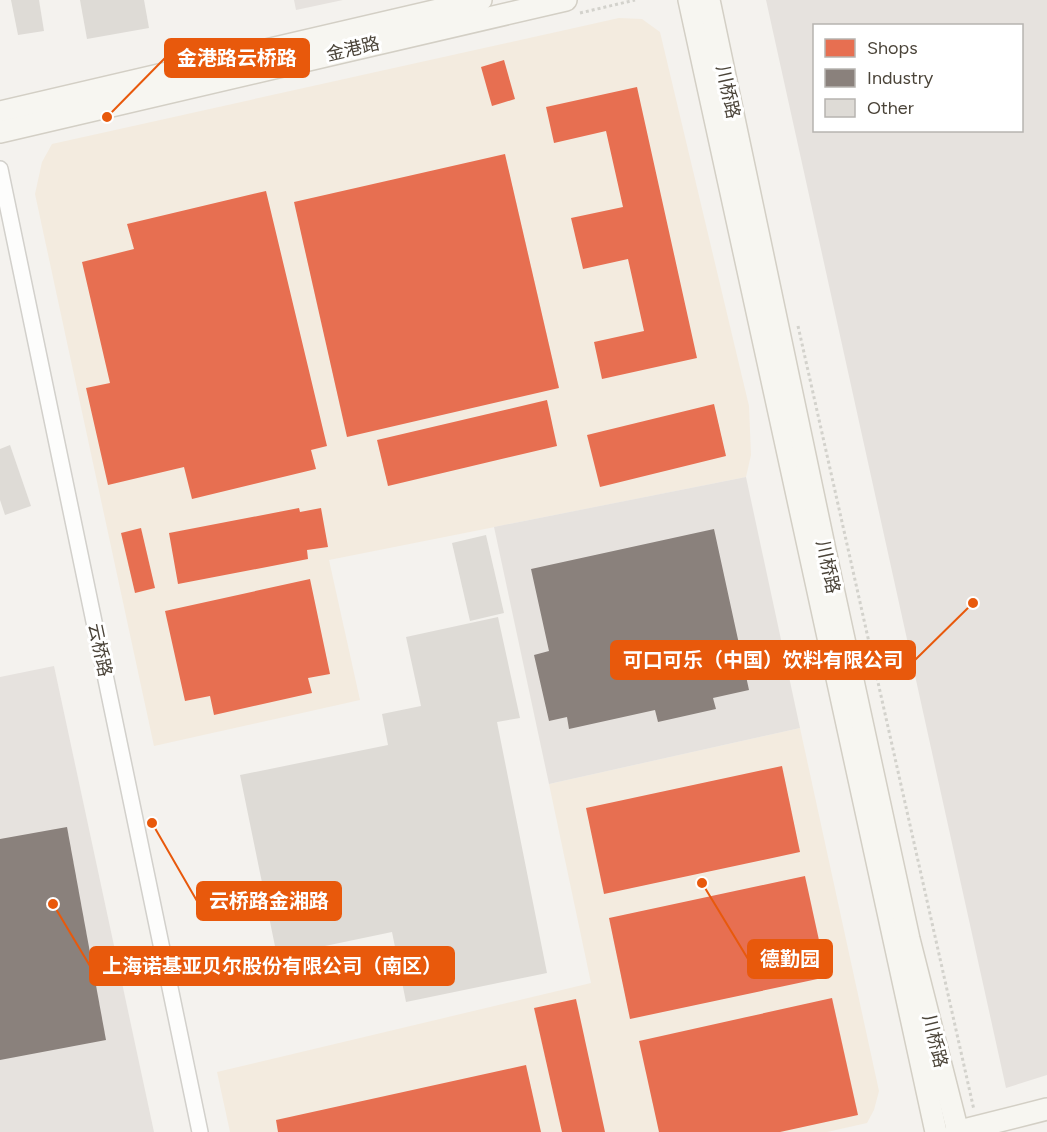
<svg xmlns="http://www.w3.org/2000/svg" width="1047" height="1132" viewBox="0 0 1047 1132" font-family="Figtree,'Noto Sans SC',sans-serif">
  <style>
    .commercial { fill: #f3ebdf }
    .industrial { fill: #e6e2de; fill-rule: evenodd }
    .shops { fill: #e76f51 }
    .industry { fill: #8a817c }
    .building { fill: #dedbd6 }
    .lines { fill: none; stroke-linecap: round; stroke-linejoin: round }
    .street-casing { stroke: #d2d0cb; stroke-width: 18 }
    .secondary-casing { stroke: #d3cfc5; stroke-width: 24 }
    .path { stroke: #d3d2cc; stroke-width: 3; stroke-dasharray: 3 3; stroke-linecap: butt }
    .street { stroke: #fdfdfc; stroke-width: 15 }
    .secondary { stroke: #f7f6f1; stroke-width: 21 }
    .labels { text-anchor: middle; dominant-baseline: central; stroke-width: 6; stroke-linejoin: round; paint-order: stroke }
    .street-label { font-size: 18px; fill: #4b4439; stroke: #fff }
    .leader { fill: none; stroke: #e8590c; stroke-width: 2 }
    .callout-dot { fill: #e8590c; stroke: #fff; stroke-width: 2 }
    .callout { fill: #e8590c; stroke: #e8590c; stroke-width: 2 }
    .callout-label { font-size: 20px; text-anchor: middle; font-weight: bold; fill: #fff }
  </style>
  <rect width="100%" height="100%" fill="#f4f2ee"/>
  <!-- commercial -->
  <g class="commercial">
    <path d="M 619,18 L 642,19 L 660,32 L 749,406 L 751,455 L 746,477 L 329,560 L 360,700 L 154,746 L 35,194 L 42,162 L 52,144 Z"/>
    <path d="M 800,728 L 879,1091 L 874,1110 L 867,1123 L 827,1132 L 230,1132 L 217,1072 L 591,983 L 549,784 Z"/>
  </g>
  <!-- industrial -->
  <g class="industrial">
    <path d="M 294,0 L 343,0 L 296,10 Z"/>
    <path d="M 766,0 L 1047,0 L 1047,1075 L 1006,1088 ZM 814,26 L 1022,26 L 1022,130 L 814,130 Z"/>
    <path d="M 746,477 L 800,728 L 549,784 L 494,527 Z"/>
    <path d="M 54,666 L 154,1132 L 0,1132 L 0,677 Z"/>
  </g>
  <!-- shops -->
  <g class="shops">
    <path d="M 504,60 L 515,99 L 492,106 L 481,67 Z"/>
    <path d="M 637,87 L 697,358 L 602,379 L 594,342 L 644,331 L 628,259 L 583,269 L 571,218 L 623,207 L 606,131 L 554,143 L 546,107 Z"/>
    <path d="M 505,154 L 559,388 L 347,437 L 294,202 Z"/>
    <path d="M 266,191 L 327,446 L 311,450 L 316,469 L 192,499 L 184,467 L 108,485 L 86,388 L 110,383 L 82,262 L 134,249 L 127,224 Z"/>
    <path d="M 547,400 L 557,446 L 388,486 L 377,440 Z"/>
    <path d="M 714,404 L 726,456 L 600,487 L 587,435 Z"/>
    <path d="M 299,508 L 300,512 L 321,508 L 328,547 L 307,550 L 308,559 L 178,584 L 169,533 Z"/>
    <path d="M 141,528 L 155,588 L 135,593 L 121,533 Z"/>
    <path d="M 310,579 L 330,674 L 308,678 L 312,693 L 214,715 L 210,696 L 185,701 L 165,611 Z"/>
    <path d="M 782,766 L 800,852 L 604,894 L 586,808 Z"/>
    <path d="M 805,876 L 827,977 L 630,1019 L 609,918 Z"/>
    <path d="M 832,998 L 858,1115 L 780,1132 L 659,1132 L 639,1041 Z"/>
    <path d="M 576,999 L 605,1132 L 562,1132 L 534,1008 Z"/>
    <path d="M 526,1065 L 541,1132 L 278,1132 L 276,1120 Z"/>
  </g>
  <!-- industry -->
  <g class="industry">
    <path d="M 714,529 L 749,690 L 713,698 L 716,709 L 658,722 L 655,710 L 569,729 L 567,717 L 549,721 L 534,655 L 549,651 L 531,569 Z"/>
    <path d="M 67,827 L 106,1040 L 0,1060 L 0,839 Z"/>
  </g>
  <!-- building -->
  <g class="building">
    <path d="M 11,0 L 39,0 L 44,31 L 18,35 Z"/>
    <path d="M 80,0 L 144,0 L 149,28 L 87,39 Z"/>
    <path d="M 10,445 L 31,506 L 5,515 L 0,500 L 0,449 Z"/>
    <path d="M 486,535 L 504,613 L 470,621 L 452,543 Z"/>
    <path d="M 498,617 L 520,718 L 497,722 L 547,973 L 406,1002 L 392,932 L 277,956 L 240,775 L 388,745 L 382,714 L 421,706 L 406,637 Z"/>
  </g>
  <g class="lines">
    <!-- street casing -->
    <g class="street-casing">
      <path id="street" d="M 0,169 L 200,1132"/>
    </g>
    <!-- secondary casing -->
    <g class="secondary-casing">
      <g id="secondary">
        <path d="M 689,0 L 936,1132"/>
        <path d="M 709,0 L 834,593 L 909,939 L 958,1132"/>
        <path d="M 0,112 L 481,0"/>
        <path d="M 0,132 L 566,0"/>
        <path d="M 956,1132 L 1047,1109"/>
      </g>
    </g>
    <!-- path -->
    <g class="path">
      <path d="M 580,13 L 635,0"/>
      <path d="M 798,326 L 974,1110"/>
    </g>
    <!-- street -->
    <use href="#street" class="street"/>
    <!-- secondary -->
    <use href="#secondary" class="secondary"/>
  </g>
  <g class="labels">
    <!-- street labels -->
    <g class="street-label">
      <text transform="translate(353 49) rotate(-13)">金港路</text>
      <text transform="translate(728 92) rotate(78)">川桥路</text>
      <text transform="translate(828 567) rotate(78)">川桥路</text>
      <text transform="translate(100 650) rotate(78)">云桥路</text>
      <text transform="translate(935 1041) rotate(76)">川桥路</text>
    </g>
  </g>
  <!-- callouts -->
  <path class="leader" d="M107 117L165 58M973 603L915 660M152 823L197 901M702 883L748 959M53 904L90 966"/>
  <g class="callout-dot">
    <circle cx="107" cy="117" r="6"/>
    <circle cx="973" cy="603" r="6"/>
    <circle cx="152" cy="823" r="6"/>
    <circle cx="702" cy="883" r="6"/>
    <circle cx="53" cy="904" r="6"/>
  </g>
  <g class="callout">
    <rect x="165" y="39" width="144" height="38" rx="6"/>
    <rect x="611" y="641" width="304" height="38" rx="6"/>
    <rect x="197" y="882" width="144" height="38" rx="6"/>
    <rect x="748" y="940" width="84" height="38" rx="6"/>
    <rect x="90" y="947" width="364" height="38" rx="6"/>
  </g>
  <g class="callout-label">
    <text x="237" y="65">金港路云桥路</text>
    <text x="763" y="667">可口可乐（中国）饮料有限公司</text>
    <text x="269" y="908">云桥路金湘路</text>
    <text x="790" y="966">德勤园</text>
    <text x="272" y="973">上海诺基亚贝尔股份有限公司（南区）</text>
  </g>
  <!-- legend -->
  <rect x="813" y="24" width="210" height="108" fill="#ffffff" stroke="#b7b4b0" stroke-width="1.5"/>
  <rect x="825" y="39" width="30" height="18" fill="#e76f51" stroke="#b7b4b0" stroke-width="1.5"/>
  <text x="867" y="54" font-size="18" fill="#4b4439">Shops</text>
  <rect x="825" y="69" width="30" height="18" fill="#8a817c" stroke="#b7b4b0" stroke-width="1.5"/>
  <text x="867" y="84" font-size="18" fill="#4b4439">Industry</text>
  <rect x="825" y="99" width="30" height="18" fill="#dedbd6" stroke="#b7b4b0" stroke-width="1.5"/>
  <text x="867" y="114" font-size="18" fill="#4b4439">Other</text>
</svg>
